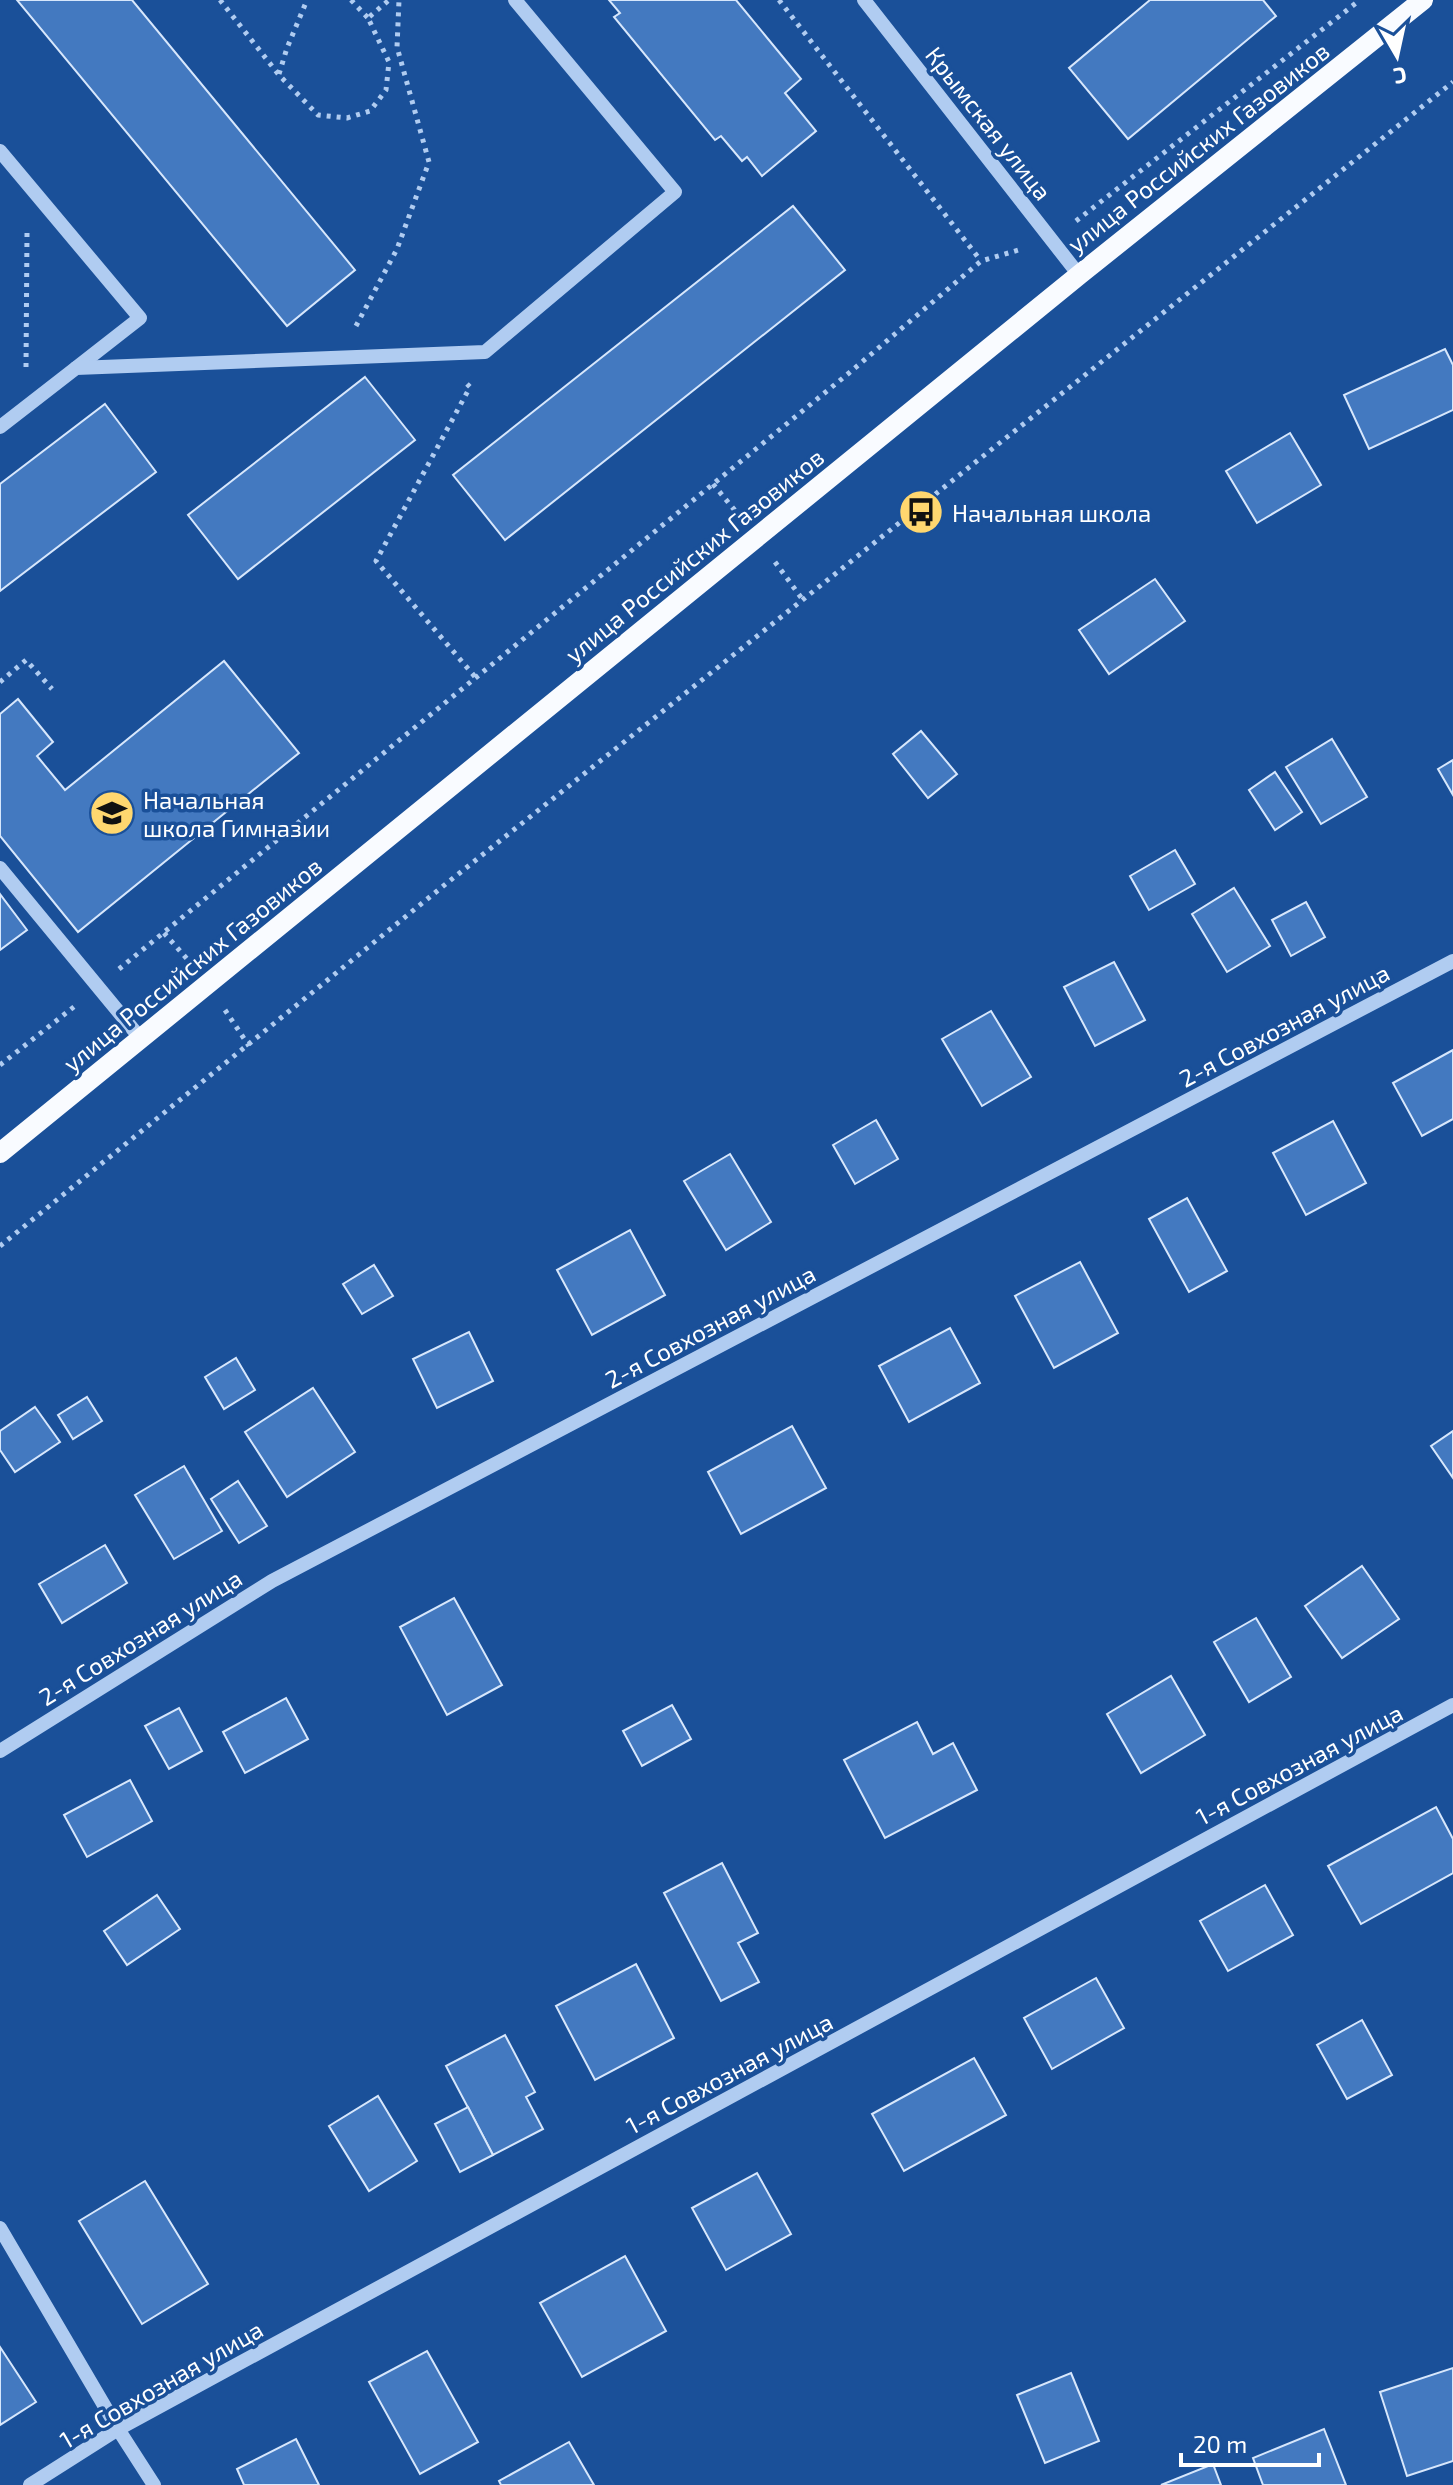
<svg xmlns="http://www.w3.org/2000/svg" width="1453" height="2485" viewBox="0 0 1453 2485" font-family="'Exo 2',sans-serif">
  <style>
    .building { fill: #4379c0; stroke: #d7e7fc; stroke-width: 2 }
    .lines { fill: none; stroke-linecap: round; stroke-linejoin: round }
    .path { stroke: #b0ccf1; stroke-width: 5; stroke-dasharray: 4 6; stroke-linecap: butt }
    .minor { stroke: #b0ccf1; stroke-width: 14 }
    .major { stroke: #f9fbff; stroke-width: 20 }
    .labels { text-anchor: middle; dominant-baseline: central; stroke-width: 7; stroke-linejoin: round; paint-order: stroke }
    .street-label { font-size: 24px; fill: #fff; stroke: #1a5099 }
    .poi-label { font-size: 24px; fill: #fff; stroke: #1a5099; text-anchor: start }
  </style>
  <rect width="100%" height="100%" fill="#1a5099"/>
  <!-- building -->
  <g class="building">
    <path d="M 17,0 L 132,0 L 355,270 L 287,326 Z"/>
    <path d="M 609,0 L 736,0 L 801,79 L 785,93 L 816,131 L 762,176 L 747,157 L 742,161 L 721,136 L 715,140 L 614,17 L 620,13 Z"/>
    <path d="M 1150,0 L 1263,0 L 1276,16 L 1128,139 L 1069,68 Z"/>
    <path d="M 793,206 L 845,270 L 505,540 L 453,475 Z"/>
    <path d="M 1445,349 L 1453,365 L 1453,410 L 1369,449 L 1344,395 Z"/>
    <path d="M 365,377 L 415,440 L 238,579 L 188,515 Z"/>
    <path d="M 105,404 L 156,472 L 0,591 L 0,484 Z"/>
    <path d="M 1290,433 L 1321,485 L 1257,523 L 1226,471 Z"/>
    <path d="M 1155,579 L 1185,621 L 1109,674 L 1079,630 Z"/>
    <path d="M 224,661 L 299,753 L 78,932 L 0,836 L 0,714 L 18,699 L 53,742 L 37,756 L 65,790 Z"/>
    <path d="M 921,731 L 957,774 L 928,798 L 893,754 Z"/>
    <path d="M 1332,739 L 1367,797 L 1321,824 L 1286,767 Z"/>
    <path d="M 1453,760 L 1453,795 L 1438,769 Z"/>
    <path d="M 1275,772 L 1302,812 L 1275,830 L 1249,790 Z"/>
    <path d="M 1175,850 L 1195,884 L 1149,910 L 1130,876 Z"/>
    <path d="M 1234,888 L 1270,946 L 1227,972 L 1192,914 Z"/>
    <path d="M 0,894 L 27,930 L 0,950 Z"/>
    <path d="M 1306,902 L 1325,937 L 1291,956 L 1272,920 Z"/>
    <path d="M 1114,962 L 1145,1020 L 1095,1046 L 1064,987 Z"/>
    <path d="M 991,1011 L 1031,1077 L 982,1106 L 942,1039 Z"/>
    <path d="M 1453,1050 L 1453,1119 L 1422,1136 L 1393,1083 Z"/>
    <path d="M 876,1120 L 898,1159 L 855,1184 L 833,1145 Z"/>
    <path d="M 1333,1121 L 1366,1183 L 1306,1215 L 1273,1153 Z"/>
    <path d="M 730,1154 L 771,1222 L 726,1250 L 684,1181 Z"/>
    <path d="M 1187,1198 L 1227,1271 L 1189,1292 L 1149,1219 Z"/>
    <path d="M 630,1230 L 665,1295 L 592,1335 L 557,1270 Z"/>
    <path d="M 1080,1262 L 1118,1333 L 1054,1368 L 1015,1296 Z"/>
    <path d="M 374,1265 L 393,1296 L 362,1314 L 343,1284 Z"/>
    <path d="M 950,1328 L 980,1383 L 909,1422 L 879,1366 Z"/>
    <path d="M 469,1332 L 493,1381 L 437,1408 L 413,1359 Z"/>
    <path d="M 236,1358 L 255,1390 L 224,1409 L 205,1377 Z"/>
    <path d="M 313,1388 L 355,1452 L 287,1497 L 245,1432 Z"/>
    <path d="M 87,1397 L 102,1421 L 73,1439 L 58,1415 Z"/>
    <path d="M 35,1407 L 60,1442 L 15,1472 L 0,1450 L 0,1431 Z"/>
    <path d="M 792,1426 L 826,1488 L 741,1534 L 708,1472 Z"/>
    <path d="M 1453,1431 L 1453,1478 L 1431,1446 Z"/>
    <path d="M 184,1466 L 222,1531 L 174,1559 L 135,1495 Z"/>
    <path d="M 238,1481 L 267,1526 L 239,1543 L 211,1499 Z"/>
    <path d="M 105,1545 L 127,1583 L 62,1623 L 39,1584 Z"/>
    <path d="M 1362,1566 L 1399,1619 L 1342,1658 L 1305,1606 Z"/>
    <path d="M 454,1598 L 502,1685 L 447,1715 L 400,1627 Z"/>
    <path d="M 1256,1618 L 1291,1677 L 1249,1702 L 1214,1642 Z"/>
    <path d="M 1171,1676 L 1205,1735 L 1141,1773 L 1107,1714 Z"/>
    <path d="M 286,1698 L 308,1739 L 245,1773 L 223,1732 Z"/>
    <path d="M 672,1705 L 691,1739 L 642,1766 L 623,1731 Z"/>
    <path d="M 179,1708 L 202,1751 L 169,1769 L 145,1726 Z"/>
    <path d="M 917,1722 L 933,1754 L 953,1743 L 977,1790 L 885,1838 L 844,1760 Z"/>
    <path d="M 130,1780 L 152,1821 L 87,1857 L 64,1815 Z"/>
    <path d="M 1436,1807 L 1453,1839 L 1453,1873 L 1361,1924 L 1328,1866 Z"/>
    <path d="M 722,1863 L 758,1933 L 738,1943 L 759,1982 L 721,2001 L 664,1893 Z"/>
    <path d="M 1265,1885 L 1293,1935 L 1228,1971 L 1200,1921 Z"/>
    <path d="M 157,1895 L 180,1929 L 127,1965 L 104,1931 Z"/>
    <path d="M 636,1964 L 674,2038 L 595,2080 L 556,2006 Z"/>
    <path d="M 1096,1978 L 1124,2028 L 1052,2069 L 1024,2018 Z"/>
    <path d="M 1362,2020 L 1392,2075 L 1347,2099 L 1317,2045 Z"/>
    <path d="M 505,2035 L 535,2092 L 526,2097 L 543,2129 L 493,2155 L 446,2066 Z"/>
    <path d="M 974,2058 L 1006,2115 L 904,2171 L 872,2114 Z"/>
    <path d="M 378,2096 L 417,2161 L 369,2191 L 329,2126 Z"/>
    <path d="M 468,2107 L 493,2155 L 460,2172 L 435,2124 Z"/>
    <path d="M 757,2173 L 791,2234 L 726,2270 L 692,2208 Z"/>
    <path d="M 145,2181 L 208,2284 L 142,2324 L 79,2221 Z"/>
    <path d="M 625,2256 L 666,2331 L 582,2377 L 540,2303 Z"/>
    <path d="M 0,2347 L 36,2402 L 0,2425 Z"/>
    <path d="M 427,2351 L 478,2442 L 420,2474 L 369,2382 Z"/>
    <path d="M 1453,2368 L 1453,2461 L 1407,2476 L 1380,2392 Z"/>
    <path d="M 1071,2373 L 1099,2441 L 1045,2463 L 1017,2395 Z"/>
    <path d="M 1324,2429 L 1346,2485 L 1263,2485 L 1253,2458 Z"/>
    <path d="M 296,2439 L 319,2485 L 244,2485 L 237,2469 Z"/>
    <path d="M 569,2442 L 594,2485 L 501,2485 L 499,2481 Z"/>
    <path d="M 1213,2464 L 1221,2485 L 1161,2485 Z"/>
  </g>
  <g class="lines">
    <!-- path -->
    <g class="path">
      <path d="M 220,0 L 279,75 L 318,115 L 347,118 L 370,111 L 386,90 L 389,62 L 368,18 L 389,0"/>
      <path d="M 351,0 L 368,18"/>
      <path d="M 779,0 L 981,261"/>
      <path d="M 279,74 L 287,48 L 307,0"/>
      <path d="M 1076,221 L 1360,0"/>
      <path d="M 356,326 L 397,249 L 429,162 L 397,47 L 399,0"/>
      <path d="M 26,367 L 27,233"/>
      <path d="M 467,384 L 470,387 L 376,561 L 476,678"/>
      <path d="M 713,484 L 737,513"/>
      <path d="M 775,562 L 803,600"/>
      <path d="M 0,682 L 26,660 L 52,689"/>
      <path d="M 164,933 L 188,960"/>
      <path d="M 119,969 L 849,373 L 981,261 L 1022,249"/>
      <path d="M 225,1010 L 249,1046"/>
      <path d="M 0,1065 L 75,1006"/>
      <path d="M 0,1246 L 447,883 L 1453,82"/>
    </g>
    <!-- minor -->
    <g class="minor">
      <path d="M 864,0 L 1079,275"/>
      <path d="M 0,151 L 140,318 L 76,368"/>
      <path d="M 0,427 L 76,368 L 485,352 L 675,192 L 515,0"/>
      <path d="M 0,868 L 141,1039"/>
      <path d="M 0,1751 L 272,1581 L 1453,961"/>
      <path d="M 0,2228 L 118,2429 L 154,2485"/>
      <path d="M 30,2485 L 118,2429 L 1453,1705"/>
    </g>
    <!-- major -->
    <path class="major" d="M 0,1153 L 1079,275 L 1423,0"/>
  </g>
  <!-- icons -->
  <defs>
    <g id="bus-disc" transform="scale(2.3)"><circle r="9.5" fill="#ffd76f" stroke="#1a5099"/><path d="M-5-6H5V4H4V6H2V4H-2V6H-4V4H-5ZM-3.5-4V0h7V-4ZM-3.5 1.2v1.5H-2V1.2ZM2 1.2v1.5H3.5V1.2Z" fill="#111"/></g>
    <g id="school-disc" transform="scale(2.3)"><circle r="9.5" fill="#ffd76f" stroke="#1a5099"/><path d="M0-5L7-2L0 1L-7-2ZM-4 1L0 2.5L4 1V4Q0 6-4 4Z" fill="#111"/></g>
  </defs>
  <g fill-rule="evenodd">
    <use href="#bus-disc" x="921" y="512"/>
    <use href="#school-disc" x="112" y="813"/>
  </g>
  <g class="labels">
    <!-- street labels -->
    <g class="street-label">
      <text transform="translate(989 123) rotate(52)">Крымская улица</text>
      <text transform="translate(1198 147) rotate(-38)">улица Российских Газовиков</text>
      <text transform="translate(694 555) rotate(-39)">улица Российских Газовиков</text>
      <text transform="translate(192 964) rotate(-39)">улица Российских Газовиков</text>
      <text transform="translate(1284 1025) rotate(-28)">2-я Совхозная улица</text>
      <text transform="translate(710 1326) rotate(-28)">2-я Совхозная улица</text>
      <text transform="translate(140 1637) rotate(-32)">2-я Совхозная улица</text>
      <text transform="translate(1299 1764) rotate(-28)">1-я Совхозная улица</text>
      <text transform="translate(729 2073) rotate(-28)">1-я Совхозная улица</text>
      <text transform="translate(161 2384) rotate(-30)">1-я Совхозная улица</text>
    </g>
    <!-- poi labels -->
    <g class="poi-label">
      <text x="952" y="512">Начальная школа</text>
      <text x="143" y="799">Начальная<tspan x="143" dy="28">школа Гимназии</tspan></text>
    </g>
  </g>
  <!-- north arrow -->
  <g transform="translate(1397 56) rotate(171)" stroke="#1a5099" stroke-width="6" paint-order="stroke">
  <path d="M0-6L14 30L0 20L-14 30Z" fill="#ffffff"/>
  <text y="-12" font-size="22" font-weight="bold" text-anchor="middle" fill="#ffffff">С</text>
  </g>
  <!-- scale -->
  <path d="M1181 2453v12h138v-12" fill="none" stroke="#ffffff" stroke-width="4"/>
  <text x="1193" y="2453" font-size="24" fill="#ffffff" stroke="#1a5099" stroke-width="6" paint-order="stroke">20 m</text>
</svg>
